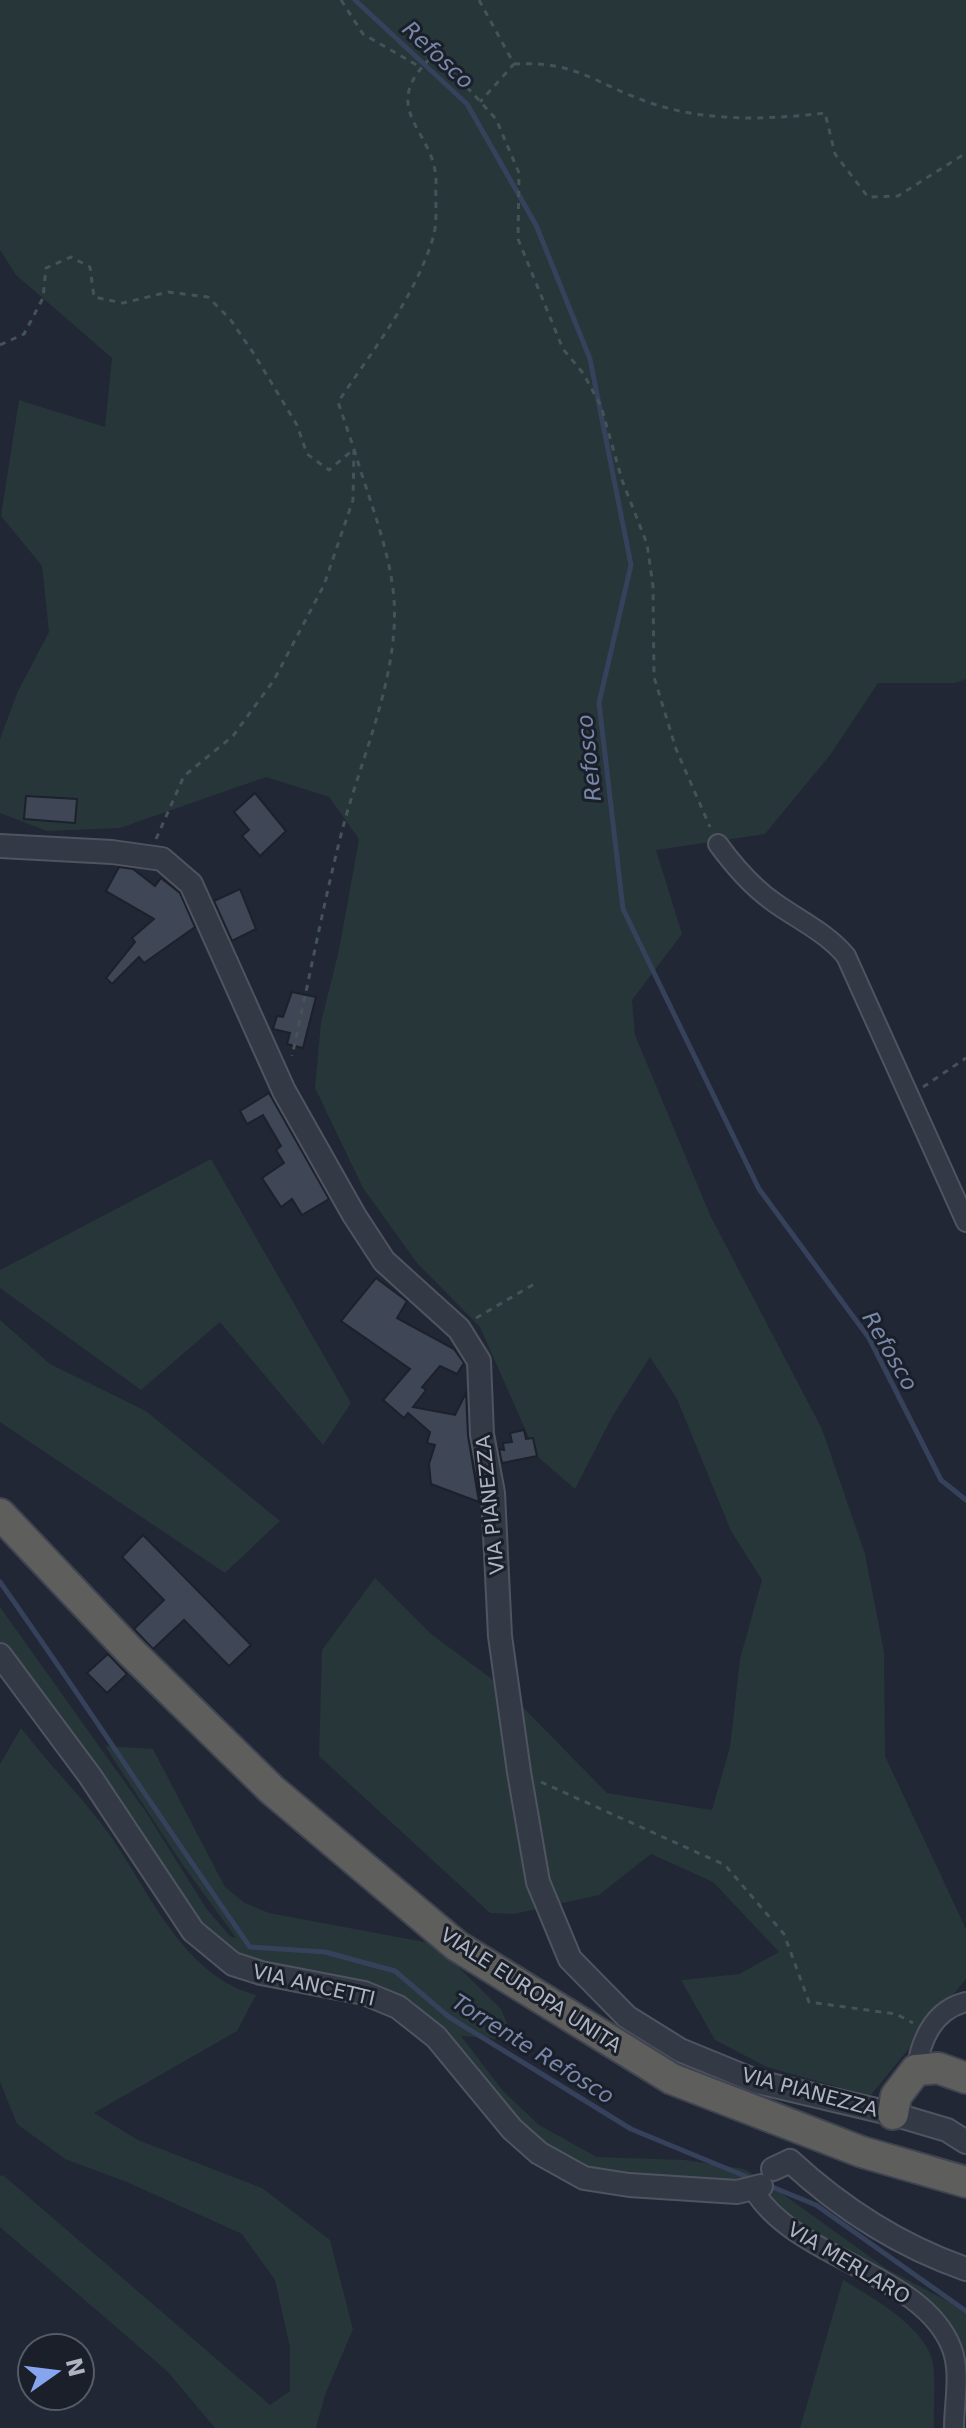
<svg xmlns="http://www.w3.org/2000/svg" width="966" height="2428" viewBox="0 0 966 2428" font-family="'DejaVu Sans',sans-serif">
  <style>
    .green { fill: #263639 }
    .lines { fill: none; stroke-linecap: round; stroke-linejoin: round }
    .stream { stroke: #36415b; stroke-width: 5 }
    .building { fill: #3f4757; stroke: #1c212c; stroke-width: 2 }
    .minor-casing { stroke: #4f5460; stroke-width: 22 }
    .tertiary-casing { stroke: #4f5460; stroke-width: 26 }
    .trunk-casing { stroke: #3f4450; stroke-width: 34 }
    .path { stroke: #445357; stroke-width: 3; stroke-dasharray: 6 6; stroke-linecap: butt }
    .minor { stroke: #343a45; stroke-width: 18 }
    .tertiary { stroke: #343a45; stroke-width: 22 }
    .trunk { stroke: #5e5e5c; stroke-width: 30 }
    .labels { text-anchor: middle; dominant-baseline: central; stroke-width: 6; stroke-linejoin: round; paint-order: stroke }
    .street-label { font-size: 20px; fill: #aeb4c2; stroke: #1a1f2a }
    .water-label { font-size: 22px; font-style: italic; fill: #7888a9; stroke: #1a1f2a }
  </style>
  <rect width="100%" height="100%" fill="#212734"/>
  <!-- green -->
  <g class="green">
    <path d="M 0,0 L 966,0 L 966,679 L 955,683 L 878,683 L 830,755 L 765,834 L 656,850 L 682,934 L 632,1000 L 635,1035 L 710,1215 L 822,1429 L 865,1554 L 884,1652 L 885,1756 L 966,1929 L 966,1979 L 870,2096 L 767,2067 L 715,2040 L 681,1980 L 739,1974 L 779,1952 L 713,1882 L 651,1854 L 599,1895 L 514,1914 L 490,1913 L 319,1756 L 322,1650 L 375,1578 L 431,1634 L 504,1688 L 607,1793 L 712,1810 L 730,1747 L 740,1659 L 762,1580 L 731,1531 L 677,1399 L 650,1357 L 612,1417 L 575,1489 L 537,1456 L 480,1327 L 417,1263 L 363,1188 L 315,1088 L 321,1022 L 339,950 L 359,839 L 329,797 L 266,777 L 120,828 L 47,831 L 0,813 L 0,739 L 17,693 L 49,632 L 42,566 L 1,516 L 19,400 L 105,427 L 112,358 L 16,275 L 0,250 Z"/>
    <path d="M 211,1159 L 351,1403 L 323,1445 L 220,1322 L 141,1390 L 0,1288 L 0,1270 Z"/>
    <path d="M 0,1320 L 50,1364 L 146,1411 L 280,1521 L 225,1573 L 0,1422 Z"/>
    <path d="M 0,1607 L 146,1812 L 206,1908 L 230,1936 L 236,1938 L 180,1861 L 105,1746 L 153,1749 L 225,1887 L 245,1903 L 269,1913 L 435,1944 L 501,2009 L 514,2040 L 461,2036 L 503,2091 L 539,2125 L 597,2157 L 685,2160 L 744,2169 L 762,2179 L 887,2269 L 966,2311 L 966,2370 L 960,2371 L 960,2361 L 891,2277 L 783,2213 L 760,2191 L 591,2170 L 528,2131 L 494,2097 L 363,1991 L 259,1968 L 210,1936 L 117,1800 L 0,1658 Z"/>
    <path d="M 21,1728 C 45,1759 72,1787 96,1817 C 145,1876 175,1973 256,1995 L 237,2031 L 94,2113 L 138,2140 L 262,2188 L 330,2240 L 353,2329 L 325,2395 L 316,2428 L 215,2428 L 167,2371 L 0,2227 L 0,2176 L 3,2175 L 270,2405 L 290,2391 L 290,2347 L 275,2280 L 242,2234 L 127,2182 L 65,2159 L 17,2124 L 0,2082 L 0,1764 Z"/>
    <path d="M 843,2280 C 872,2297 928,2329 933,2364 C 936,2385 933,2407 934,2428 L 800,2428 Z"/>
  </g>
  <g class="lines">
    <!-- stream -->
    <g class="stream">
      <path d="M 355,0 L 467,104 L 536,225 L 590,359 L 631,565 L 599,703 L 623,909 L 759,1189 L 869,1338 L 941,1480 L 966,1500"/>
      <path d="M 0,1582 C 85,1702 165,1826 250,1947 L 325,1952 L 395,1971 L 449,2017 L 631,2129 L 752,2179"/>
      <path d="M 765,2184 L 816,2205 L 966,2311"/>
    </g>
  </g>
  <!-- building -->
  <g class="building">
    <path d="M 255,793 L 286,831 L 260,856 L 242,836 L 249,830 L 234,812 Z"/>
    <path d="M 26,796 L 77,799 L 75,823 L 24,819 Z"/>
    <path d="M 119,867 L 133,869 L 155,886 L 161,878 L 180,893 L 195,927 L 144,963 L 139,957 L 112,984 L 106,978 L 135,942 L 132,938 L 154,919 L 106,891 Z"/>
    <path d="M 240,889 L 256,929 L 232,941 L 214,901 Z"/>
    <path d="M 292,992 L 316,997 L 303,1048 L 287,1044 L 290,1033 L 273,1029 L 277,1016 L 283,1017 Z"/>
    <path d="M 269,1093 L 329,1199 L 302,1215 L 292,1199 L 281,1207 L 262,1178 L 284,1163 L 276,1150 L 281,1146 L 263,1115 L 247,1124 L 240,1111 Z"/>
    <path d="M 376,1278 L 407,1301 L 397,1318 L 454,1349 L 464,1363 L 457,1374 L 440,1366 L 422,1387 L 426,1390 L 413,1407 L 455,1415 L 466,1393 L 468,1436 L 479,1502 L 431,1484 L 429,1464 L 435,1445 L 427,1443 L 430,1432 L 408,1413 L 404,1418 L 383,1400 L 410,1369 L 341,1321 Z"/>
    <path d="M 524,1430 L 526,1439 L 533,1438 L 537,1456 L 502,1463 L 499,1449 L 504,1450 L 503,1443 L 512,1442 L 510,1433 Z"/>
    <path d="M 143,1535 L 251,1645 L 229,1666 L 184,1620 L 153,1649 L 134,1629 L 164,1600 L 122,1557 Z"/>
    <path d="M 108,1654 L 127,1674 L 107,1693 L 87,1673 Z"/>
  </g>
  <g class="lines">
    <!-- minor casing -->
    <g class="minor-casing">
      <g id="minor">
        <path d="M 718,844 C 734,866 752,887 775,903 C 799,920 827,933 846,956 L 966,1222"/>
        <path d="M 916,2070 C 921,2040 933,2010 966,2002"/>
        <path d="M 754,2191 C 798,2261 924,2273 952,2349 C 961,2373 954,2403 954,2428"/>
      </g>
    </g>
    <!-- tertiary casing -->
    <g class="tertiary-casing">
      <g id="tertiary">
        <path d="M 0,846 L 112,852 L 162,859 L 191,884 L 284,1091 L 354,1215 L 384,1261 L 459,1329 L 479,1361 L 482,1434 L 493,1493 L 500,1636 L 519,1772 L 538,1882 L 570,1959 L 627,2017 L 680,2050 L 758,2082 L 893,2114 L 947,2130 L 966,2142"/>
        <path d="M 0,1655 L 90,1776 L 193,1931 L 233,1964 L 261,1973 L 364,1993 L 398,2007 L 436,2037 L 512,2129 L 539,2153 L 584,2178 L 629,2185 L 737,2192 L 761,2186"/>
        <path d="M 773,2169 L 790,2161 C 842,2209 900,2246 966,2269"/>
      </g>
    </g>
    <!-- trunk casing -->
    <g class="trunk-casing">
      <g id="trunk">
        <path d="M 0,1514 L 130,1651 L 271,1789 L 457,1946 L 672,2079 L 862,2152 L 966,2182"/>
        <path d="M 893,2114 L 896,2096 L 916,2070 L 938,2068 L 966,2078"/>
      </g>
    </g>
    <!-- path -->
    <g class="path">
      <path d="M 341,0 L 363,34 L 420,67"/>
      <path d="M 479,0 L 514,64 L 480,102"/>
      <path d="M 514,64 C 578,61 593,83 648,102 C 704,122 766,120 825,113 L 835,154 L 868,197 L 898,196 L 966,153"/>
      <path d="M 0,345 L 24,334 L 43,298 L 46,268 L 71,257 L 90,267 L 94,297 L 123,303 L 168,292 L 208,297 L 230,319 L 254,354 L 297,425 L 307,454 L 329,470 L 354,449 C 367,494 387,542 393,589 C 403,668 361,757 342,831 C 323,905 309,981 292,1056"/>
      <path d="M 156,839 L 184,776 L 233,736 L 274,680 L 324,585 L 353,500 L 354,449 L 338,402 C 373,350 414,299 433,238 C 438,222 435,200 436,183 C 437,129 372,110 436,53 L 496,119 L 519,173 L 518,239 L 563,349 L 583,373 L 601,406 L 622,480 L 647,544 L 653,586 L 654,677 L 676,749 L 710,827"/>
      <path d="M 923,1087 L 966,1058"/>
      <path d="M 476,1318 L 536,1283"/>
      <path d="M 541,1782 L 725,1865 L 784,1934 L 809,2002 L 896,2014 L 913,2023"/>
    </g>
    <!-- minor -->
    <use href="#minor" class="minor"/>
    <!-- tertiary -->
    <use href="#tertiary" class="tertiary"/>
    <!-- trunk -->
    <use href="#trunk" class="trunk"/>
  </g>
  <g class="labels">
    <!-- street labels -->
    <g class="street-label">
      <text transform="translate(490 1505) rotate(-96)">VIA PIANEZZA</text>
      <text transform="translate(314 1985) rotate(13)">VIA ANCETTI</text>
      <text transform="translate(531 1990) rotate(33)">VIALE EUROPA UNITA</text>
      <text transform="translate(810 2092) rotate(15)">VIA PIANEZZA</text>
      <text transform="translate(849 2263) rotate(31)">VIA MERLARO</text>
    </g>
    <!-- water labels -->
    <g class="water-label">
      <text transform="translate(438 55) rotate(43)">Refosco</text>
      <text transform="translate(589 758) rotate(-96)">Refosco</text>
      <text transform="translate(890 1351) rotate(60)">Refosco</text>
      <text transform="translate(533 2049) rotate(32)">Torrente Refosco</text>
    </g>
  </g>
  <!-- north arrow -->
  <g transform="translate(56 2372) rotate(76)"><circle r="38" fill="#1a1f2a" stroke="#555b67" stroke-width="2"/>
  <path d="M0-6L14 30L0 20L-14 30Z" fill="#87a5ef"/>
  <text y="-12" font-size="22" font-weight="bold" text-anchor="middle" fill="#aeb4c2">N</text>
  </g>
</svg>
